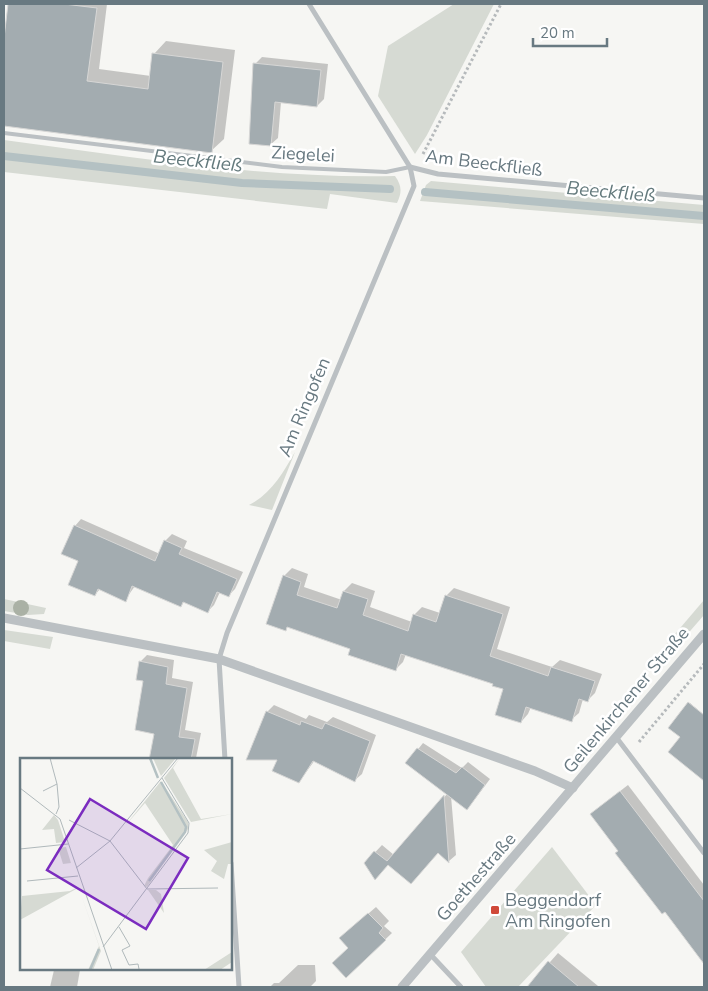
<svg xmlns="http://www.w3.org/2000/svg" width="708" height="991" viewBox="0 0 708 991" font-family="'Nunito Sans',sans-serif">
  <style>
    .green { fill: #d6dad3 }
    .shadow { fill: #0003 }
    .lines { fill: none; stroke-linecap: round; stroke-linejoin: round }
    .stream { stroke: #b4c1c3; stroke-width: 8 }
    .building { fill: #a3acb0; stroke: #d7d7d6 }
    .path { stroke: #b6babc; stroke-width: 3; stroke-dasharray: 2.5 2.5; stroke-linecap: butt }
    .service { stroke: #bbc0c3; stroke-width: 4 }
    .minor { stroke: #bbc0c3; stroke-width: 5 }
    .tertiary { stroke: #bbc0c3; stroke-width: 9 }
    .tree { fill: #aab1a5 }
    .poi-dot { fill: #d04939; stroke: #fff; stroke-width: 2 }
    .labels { text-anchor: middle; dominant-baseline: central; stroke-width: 5; stroke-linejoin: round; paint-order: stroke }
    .street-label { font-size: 18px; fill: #687981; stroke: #fff }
    .poi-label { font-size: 18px; fill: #687981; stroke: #fff; text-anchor: start }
    .water-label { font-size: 19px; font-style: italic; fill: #647a7d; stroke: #fff }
    .inset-river { fill: none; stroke: #b4c1c3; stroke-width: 2.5 }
    .inset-road { fill: none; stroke: #b0b9bb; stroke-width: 1 }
    .view { fill: #7b2cbf; fill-opacity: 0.15; stroke: #7b2cbf; stroke-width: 2.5 }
    .inset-edge { fill: none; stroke: #687981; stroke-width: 2.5 }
  </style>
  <rect width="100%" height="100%" fill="#f6f6f3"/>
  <!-- green -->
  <g class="green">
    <path d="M 454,4 L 494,4 L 427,135 L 415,154 L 378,96 L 388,46 Z"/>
    <path d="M 4,140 C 133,157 263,179 395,176 C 402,186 402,192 397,203 L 330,194 L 327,209 L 4,172 Z"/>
    <path d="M 431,181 L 704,205 L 704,224 L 420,201 L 426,185 Z"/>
    <path d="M 295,452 L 272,510 L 249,505 C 272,493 282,474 295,452 Z"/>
    <path d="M 4,599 L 46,608 L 44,614 L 28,615 L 4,611 Z"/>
    <path d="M 704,600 L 704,615 L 671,653 L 664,647 Z"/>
    <path d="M 4,630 L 53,637 L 50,649 L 4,641 Z"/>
    <path d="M 552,847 L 596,905 L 518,987 L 486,987 L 461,952 Z"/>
  </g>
  <!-- shadow -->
  <g class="shadow">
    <path d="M 9,4 L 107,4 L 99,69 L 151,76 L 154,54 L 166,41 L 235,50 L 224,139 L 211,151 L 4,125 L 4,32 L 6,32 Z"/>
    <path d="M 262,57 L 328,64 L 324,99 L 317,106 L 281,102 L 278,138 L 270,145 L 255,64 Z"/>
    <path d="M 81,519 L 160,554 L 165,541 L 172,534 L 187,541 L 184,548 L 243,572 L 235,589 L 229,595 L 220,592 L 214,605 L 208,611 L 185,601 L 181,606 L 135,586 L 125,600 L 100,589 L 95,595 L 80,560 L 75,526 Z"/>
    <path d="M 292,568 L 308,574 L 304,587 L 342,600 L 344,591 L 352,583 L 375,591 L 370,607 L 412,622 L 414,615 L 422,607 L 440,613 L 446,596 L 454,588 L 510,607 L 497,649 L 552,667 L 560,660 L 602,674 L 595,693 L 587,701 L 583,699 L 579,713 L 571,720 L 531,707 L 528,714 L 521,722 L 505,689 L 495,683 L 406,654 L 403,662 L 395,670 L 351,648 L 289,626 L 285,629 L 284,576 Z"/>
    <path d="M 147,655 L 174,660 L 172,678 L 193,682 L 185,730 L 201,733 L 196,758 L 201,760 L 150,760 L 155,733 L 140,662 Z"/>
    <path d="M 690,703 L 704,715 L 704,780 L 670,752 L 682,737 L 686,707 Z"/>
    <path d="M 274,705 L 306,719 L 309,715 L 327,722 L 333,717 L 376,735 L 362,774 L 355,780 L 315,760 L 299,782 L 278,759 L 267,712 Z"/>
    <path d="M 423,743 L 462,768 L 468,762 L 490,779 L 472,803 L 451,796 L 456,855 L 449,861 L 439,852 L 389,863 L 365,863 L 382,845 L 394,855 L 447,794 L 407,763 Z"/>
    <path d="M 628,785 L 704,885 L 704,962 L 619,851 L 598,808 Z"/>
    <path d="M 376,907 L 389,921 L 384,926 L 392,933 L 346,977 L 350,948 L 347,932 Z"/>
    <path d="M 558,953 L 598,986 L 599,987 L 528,987 Z"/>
    <path d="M 298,965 L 315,965 L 316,981 L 310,987 L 270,987 L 274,983 L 279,983 Z"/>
    <path d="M 54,970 L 80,970 L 77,987 L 50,987 Z"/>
  </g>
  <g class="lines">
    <!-- stream -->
    <g class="stream">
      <path d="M 4,156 L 242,183 L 390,189"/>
      <path d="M 425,192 L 704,216"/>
    </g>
  </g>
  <!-- building -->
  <g class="building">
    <path d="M 8,4 L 64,4 L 97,8 L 87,81 L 148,89 L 152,53 L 223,62 L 212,153 L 4,126 L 4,38 Z"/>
    <path d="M 253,63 L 321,70 L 317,107 L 275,102 L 271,146 L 249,144 Z"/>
    <path d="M 74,525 L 155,561 L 164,540 L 182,548 L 179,554 L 237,579 L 229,597 L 217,592 L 208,613 L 183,602 L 181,607 L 132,586 L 126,602 L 98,589 L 95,596 L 68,585 L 78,561 L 61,554 Z"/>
    <path d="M 283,575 L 301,582 L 297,595 L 337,608 L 343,591 L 368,599 L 363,615 L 408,631 L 413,614 L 436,622 L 445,595 L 503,614 L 490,656 L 548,676 L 551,667 L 595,681 L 588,702 L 579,699 L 572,722 L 526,707 L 521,723 L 495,715 L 503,689 L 492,686 L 493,684 L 401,654 L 396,671 L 348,655 L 350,649 L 287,627 L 286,631 L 266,624 Z"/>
    <path d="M 139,661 L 168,667 L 166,684 L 187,688 L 179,737 L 195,739 L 191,760 L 149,760 L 154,734 L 135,730 L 143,681 L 136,680 Z"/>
    <path d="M 688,702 L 704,715 L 704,781 L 668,752 L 680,737 L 668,728 Z"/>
    <path d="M 266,711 L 300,725 L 301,721 L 322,729 L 325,723 L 370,741 L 355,782 L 313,761 L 299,783 L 272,771 L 277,760 L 246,760 Z"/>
    <path d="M 417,748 L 456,773 L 462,767 L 485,785 L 467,810 L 405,763 Z"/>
    <path d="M 620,791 L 704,901 L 704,964 L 665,912 L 662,914 L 615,853 L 618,851 L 590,814 Z"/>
    <path d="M 444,795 L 449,863 L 438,853 L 411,884 L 388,865 L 375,880 L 364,863 L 374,851 L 387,861 Z"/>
    <path d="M 368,913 L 383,928 L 379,933 L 386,940 L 346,978 L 332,963 L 348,948 L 339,938 Z"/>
    <path d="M 548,961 L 579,987 L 527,987 Z"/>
  </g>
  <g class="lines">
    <!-- path -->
    <g class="path">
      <path d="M 423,154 L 501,4"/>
      <path d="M 639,742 L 704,664"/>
    </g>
    <!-- service -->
    <path class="service" d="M 4,133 L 282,167 L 386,172 L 410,167"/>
    <!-- minor -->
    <g class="minor">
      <path d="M 410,167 L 438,174 L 704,198"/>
      <path d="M 616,737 L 704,853"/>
      <path d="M 225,760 L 219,659 L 227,633 L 414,186 L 410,167 L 309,4"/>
      <path d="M 231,863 L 239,987"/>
      <path d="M 430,954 L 461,987"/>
    </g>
    <!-- tertiary -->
    <g class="tertiary">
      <path d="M 4,618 L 219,659 L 535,771 L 573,788"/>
      <path d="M 402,987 L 704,634"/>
    </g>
  </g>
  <!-- trees -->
  <circle class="tree" cx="21" cy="608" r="8"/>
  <!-- markers -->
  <rect class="poi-dot" x="490" y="905" width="10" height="10" rx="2.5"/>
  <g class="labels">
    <!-- street labels -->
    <g class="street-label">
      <text transform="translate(303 154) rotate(3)">Ziegelei</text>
      <text transform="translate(484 163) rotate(7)">Am Beeckfließ</text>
      <text transform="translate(304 407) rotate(-67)">Am Ringofen</text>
      <text transform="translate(626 700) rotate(-50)">Geilenkirchener Straße</text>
      <text transform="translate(476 877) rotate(-49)">Goethestraße</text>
    </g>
    <!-- poi labels -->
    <g class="poi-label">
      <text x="505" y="900">Beggendorf<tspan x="505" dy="21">Am Ringofen</tspan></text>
    </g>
    <!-- water labels -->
    <g class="water-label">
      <text transform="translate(198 161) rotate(6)">Beeckfließ</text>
      <text transform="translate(611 192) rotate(5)">Beeckfließ</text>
    </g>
  </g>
  <!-- overview -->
  <g transform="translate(20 758)">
    <rect width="212" height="212" fill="#f6f6f3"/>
    <path d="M 133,0 L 156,0 L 141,18 ZM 160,0 L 153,10 L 181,61 L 212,56 L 171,64 L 144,20 ZM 141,23 L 168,64 L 168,71 L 127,129 L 124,128 L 128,120 L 153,87 L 125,45 L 105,68 ZM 34,57 L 38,62 L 45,84 L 36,85 L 34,71 L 22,72 ZM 212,84 L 212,106 L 208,106 L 204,121 L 191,113 L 197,103 L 184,92 ZM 46,89 L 51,105 L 43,106 L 38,90 ZM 58,129 L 58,130 L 0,162 L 2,138 L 50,133 ZM 59,131 L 81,193 L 73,212 L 68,212 L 79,188 ZM 128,132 L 136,132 L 141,136 L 144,155 ZM 212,194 L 212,204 L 200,212 L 184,212 Z" fill="#d6dad3"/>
    <path class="inset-river" d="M 130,0 L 138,20M 129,123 L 165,74 L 166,69 L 141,24M 70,212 L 79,191"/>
    <path class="inset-road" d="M 30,0 L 37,26 L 39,49 L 36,56M 0,30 L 40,61 L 92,212M 23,33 L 37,26M 49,62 L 90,83 L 127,131M 0,91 L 48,86M 56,110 L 90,83 L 158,0M 7,123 L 58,118M 127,131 L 198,130M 99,169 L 110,188 L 102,192 L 109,207 L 118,206 L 119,211M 83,189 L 168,75 L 169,65 L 142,20"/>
    <path class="view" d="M 70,41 L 168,100 L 126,171 L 27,112 Z"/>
    <rect width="212" height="212" class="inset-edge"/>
  </g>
  <!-- border -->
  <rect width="708" height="991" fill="none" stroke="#687981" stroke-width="10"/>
  <!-- scale -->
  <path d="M533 38v8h74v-8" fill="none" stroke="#687981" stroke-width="2.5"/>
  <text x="540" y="38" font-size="15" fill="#687981" stroke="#ffffff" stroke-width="4" paint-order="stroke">20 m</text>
</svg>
